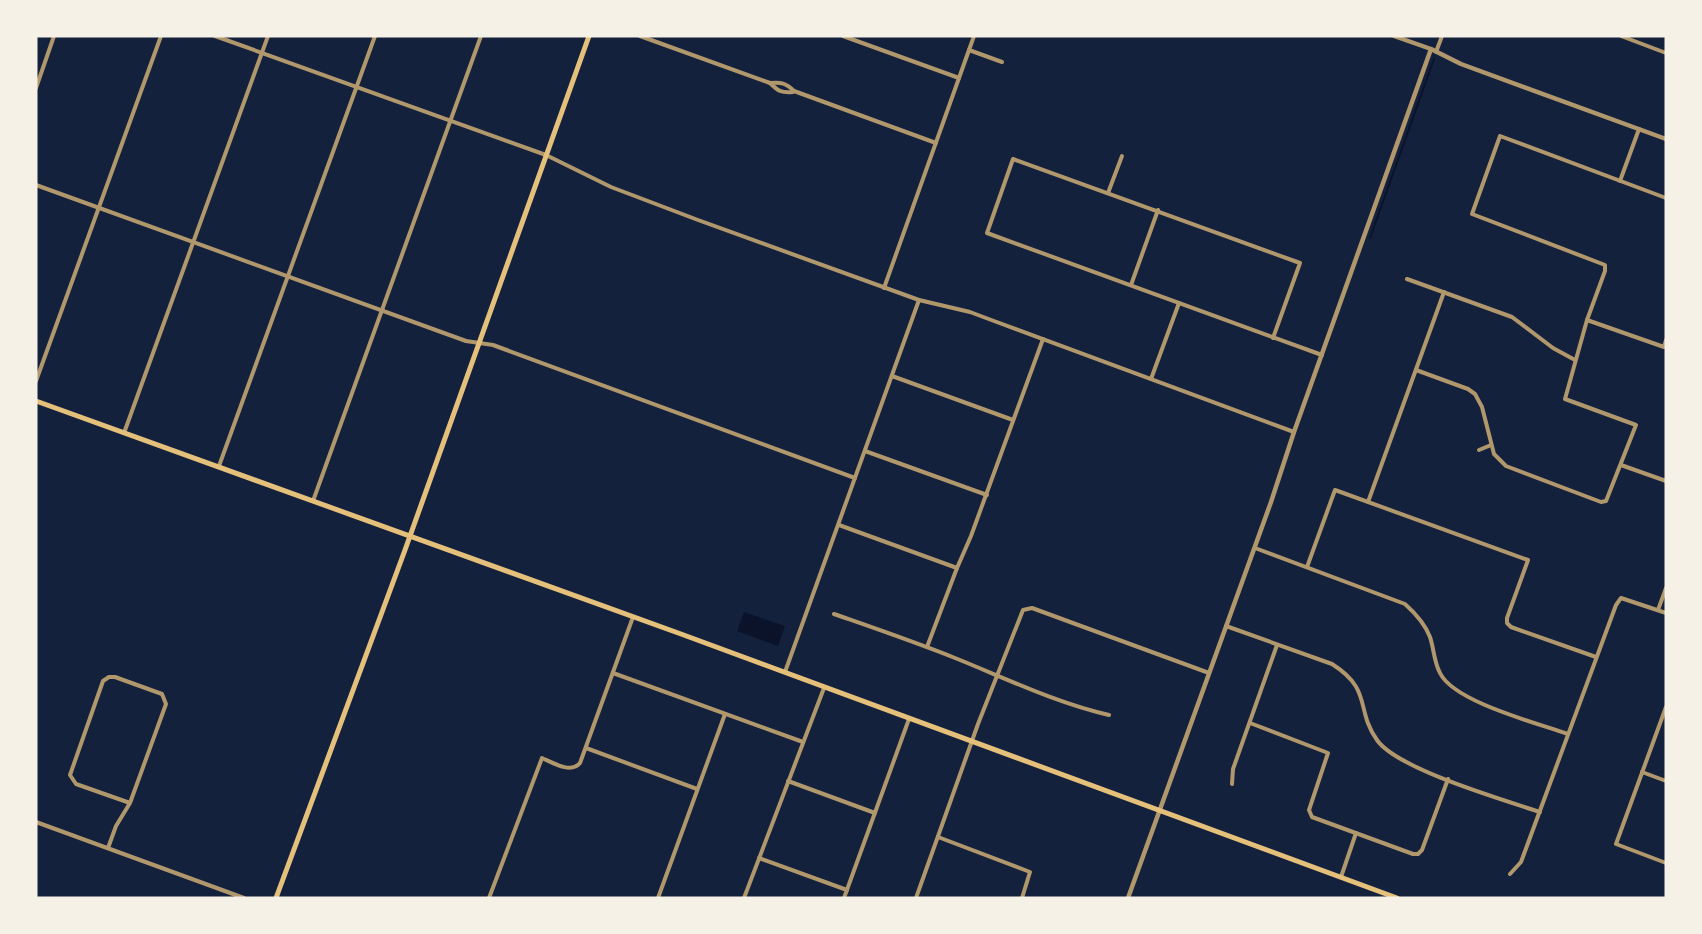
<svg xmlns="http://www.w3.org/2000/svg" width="1702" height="934" viewBox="0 0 1702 934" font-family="Signika,sans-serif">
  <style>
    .water { fill: #0b132b }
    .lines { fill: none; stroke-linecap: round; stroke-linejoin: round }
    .stream { stroke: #0b132b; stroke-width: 2 }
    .minor { stroke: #b1986c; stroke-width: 4 }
    .tertiary { stroke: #b1986c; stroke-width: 4.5 }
    .secondary { stroke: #e5c07b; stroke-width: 5 }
  </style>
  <rect width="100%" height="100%" fill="#14213d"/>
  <!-- water -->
  <path class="water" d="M 744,612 L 785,626 L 778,646 L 737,631 Z"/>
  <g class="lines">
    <!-- stream -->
    <path class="stream" d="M 1370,238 L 1434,59"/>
    <!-- minor -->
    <g class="minor">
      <path d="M 215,36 L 546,155 L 611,187 L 698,220 L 919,300 L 970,312 L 994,321 L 1294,432"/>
      <path d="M 640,36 L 770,83 C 781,82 786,83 794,91 L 936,143"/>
      <path d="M 843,36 L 959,78"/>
      <path d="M 1394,36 L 1431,49"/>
      <path d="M 1621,36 L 1666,53"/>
      <path d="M 969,50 L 1002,62"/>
      <path d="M 1436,52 L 1442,36"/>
      <path d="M 770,83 C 778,91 781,93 793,92"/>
      <path d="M 36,88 L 54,36"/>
      <path d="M 1620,181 L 1639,129"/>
      <path d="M 36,185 L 466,341 L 493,345 L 855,478"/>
      <path d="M 1108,193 L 1122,156"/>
      <path d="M 1407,279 L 1512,317 L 1553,348 L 1575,360"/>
      <path d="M 1131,285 L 1158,210"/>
      <path d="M 884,288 L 974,36"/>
      <path d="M 1587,320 L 1664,347 L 1666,340"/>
      <path d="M 1273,338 L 1300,263 L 1013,159 L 987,233 L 1322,355"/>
      <path d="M 1416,370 L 1468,389 L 1475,394 L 1482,407 L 1494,454 L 1506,466 L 1601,502 L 1606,501 L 1636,425 L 1565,399 L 1587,320 L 1605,271 L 1605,265 L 1472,214 L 1500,136 L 1666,198"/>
      <path d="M 892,376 L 1013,420"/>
      <path d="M 1151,379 L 1179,303"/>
      <path d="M 36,381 L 161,36"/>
      <path d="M 124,433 L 268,36"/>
      <path d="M 1479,450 L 1491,445"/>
      <path d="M 865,451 L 987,495"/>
      <path d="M 1621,465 L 1666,481"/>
      <path d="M 219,466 L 375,36"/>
      <path d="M 313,501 L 481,36"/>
      <path d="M 1368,502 L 1444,292"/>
      <path d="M 839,525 L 957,568"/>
      <path d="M 1255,548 L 1405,604 C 1415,613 1425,624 1430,637 C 1434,649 1434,662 1440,673 C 1454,702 1537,723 1568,734"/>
      <path d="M 1307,567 L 1335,490 L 1528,560 L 1507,618 L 1507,623 L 1511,627 L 1596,657"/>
      <path d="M 1658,610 L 1666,588"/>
      <path d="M 834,614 C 874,628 915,642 955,658 C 1005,678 1056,703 1109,715"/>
      <path d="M 1226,626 L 1332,664 C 1373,690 1355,709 1377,740 C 1397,769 1504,800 1540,812"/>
      <path d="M 927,647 L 957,568 L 971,536 L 1043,339"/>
      <path d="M 785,672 L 919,300"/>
      <path d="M 613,673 L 803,742"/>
      <path d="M 1666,707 L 1616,844 L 1666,863"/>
      <path d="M 1250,723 L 1328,753 L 1309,810 L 1312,817 L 1413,854 L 1418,854 L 1422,850 L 1448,779"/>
      <path d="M 586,748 L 697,789"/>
      <path d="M 1642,772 L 1666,781"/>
      <path d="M 788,781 L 875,813"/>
      <path d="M 1232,784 L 1233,769 L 1277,645"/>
      <path d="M 36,822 L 244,898"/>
      <path d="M 938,837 L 1030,872 L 1022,898"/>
      <path d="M 108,848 L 116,826 L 130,803 L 166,704 L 162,694 L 115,677 L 109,677 L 103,681 L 70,775 L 76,784 L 130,803"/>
      <path d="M 759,858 L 847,890"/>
      <path d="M 1510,874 L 1521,862 L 1616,605 L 1621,598 L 1666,613"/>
      <path d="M 1341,877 L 1356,833"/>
      <path d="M 489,898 L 542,758 C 553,763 571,774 580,763 L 633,617"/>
      <path d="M 658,898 L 725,714"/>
      <path d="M 744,898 L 824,688"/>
      <path d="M 844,898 L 909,719"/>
      <path d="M 916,898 L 978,724 L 1023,610 L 1032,608 L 1209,673"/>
    </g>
    <!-- tertiary -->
    <path class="tertiary" d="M 1128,898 L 1271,502 L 1294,432 L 1431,49 L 1461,64 L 1666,139"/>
    <!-- secondary -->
    <g class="secondary">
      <path d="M 36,401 L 681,634 L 1397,898"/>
      <path d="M 276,898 L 405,550 L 589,36"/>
    </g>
  </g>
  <!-- border -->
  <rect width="1702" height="934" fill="none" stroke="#f6f1e7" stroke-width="75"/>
</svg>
